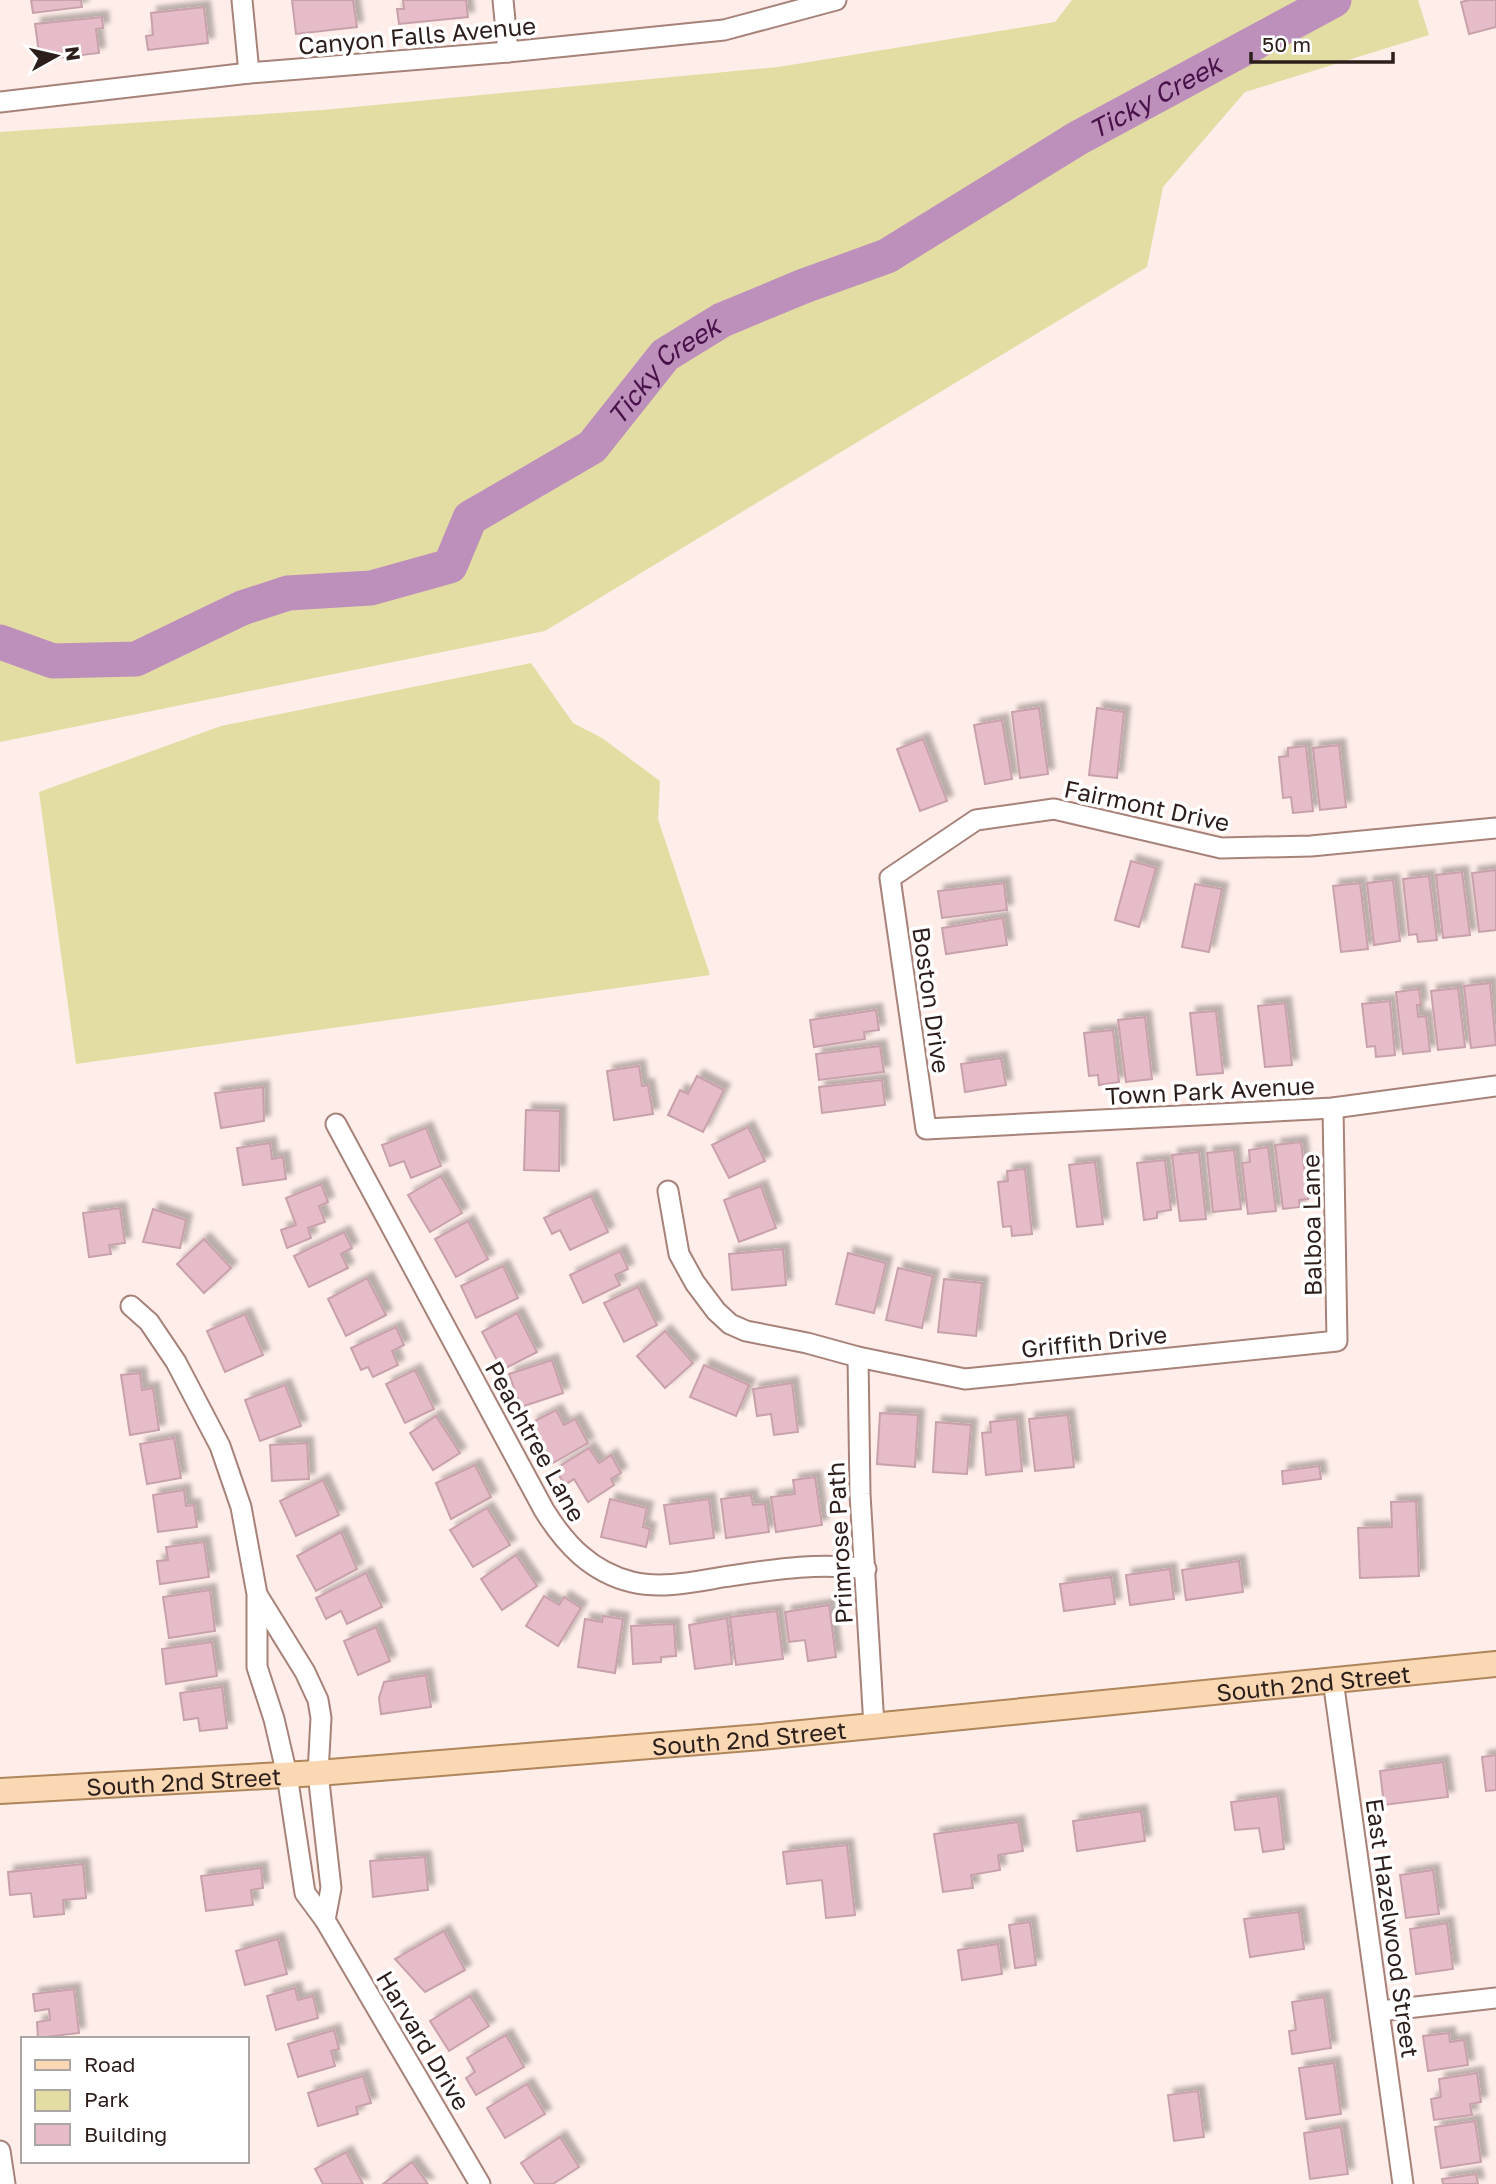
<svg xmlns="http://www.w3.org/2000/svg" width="1496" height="2184" viewBox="0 0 1496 2184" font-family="'Golos Text',sans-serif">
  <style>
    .green { fill: #e3dda4 }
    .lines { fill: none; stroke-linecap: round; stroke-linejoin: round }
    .river { stroke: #bd90bc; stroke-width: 35 }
    .building { fill: #e5bcc7; stroke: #c8a1ab; stroke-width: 2; filter: url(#shadow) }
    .minor-casing { stroke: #a78279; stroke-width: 23 }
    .major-casing { stroke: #af865c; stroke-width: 28 }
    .minor { stroke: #fff; stroke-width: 19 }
    .major { stroke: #f9d8b3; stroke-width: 24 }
    .labels { text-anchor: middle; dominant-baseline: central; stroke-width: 7; stroke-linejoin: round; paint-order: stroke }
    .street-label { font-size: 24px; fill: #2c1e1a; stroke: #fff }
    .water-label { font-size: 26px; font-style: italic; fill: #481149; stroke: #fff }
  </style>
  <defs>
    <filter id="shadow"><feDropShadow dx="6" dy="-6" stdDeviation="2" flood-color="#0004"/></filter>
  </defs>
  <rect width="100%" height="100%" fill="#feede9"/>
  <!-- green -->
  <g class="green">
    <path d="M 1072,0 L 1418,0 L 1429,35 L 1245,92 L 1163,187 L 1147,267 L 545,631 L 0,742 L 0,132 L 322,110 L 778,67 L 1055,22 Z"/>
    <path d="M 531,663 L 573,723 L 602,738 L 660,781 L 658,819 L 710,975 L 76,1064 L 39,792 L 221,726 Z"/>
  </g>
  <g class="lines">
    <!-- river -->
    <path class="river" id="s1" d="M 0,642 L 53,661 L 136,659 L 242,608 L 288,593 L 371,588 L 450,566 L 470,518 L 592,447 L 665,355 L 722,320 L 804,286 L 887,256 L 1078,138 L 1334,0"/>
  </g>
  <!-- building -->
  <g class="building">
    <path d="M 31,0 L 81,0 L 82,7 L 33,13 Z"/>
    <path d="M 292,0 L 353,0 L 357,27 L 296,34 Z"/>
    <path d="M 403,0 L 466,0 L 468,17 L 399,24 L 397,9 L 404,9 Z"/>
    <path d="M 1469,0 L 1496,0 L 1496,27 L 1469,34 L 1461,2 Z"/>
    <path d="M 204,7 L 208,43 L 148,50 L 146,36 L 153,35 L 151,13 Z"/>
    <path d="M 102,17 L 103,28 L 96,29 L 99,53 L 40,60 L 35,24 Z"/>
    <path d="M 1039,708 L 1048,774 L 1020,778 L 1012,712 Z"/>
    <path d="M 1097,708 L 1124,712 L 1117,778 L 1089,775 Z"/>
    <path d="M 1002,720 L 1012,779 L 985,784 L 974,725 Z"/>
    <path d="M 923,739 L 947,801 L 920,811 L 897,749 Z"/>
    <path d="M 1339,745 L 1346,807 L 1320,810 L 1313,748 Z"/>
    <path d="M 1306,746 L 1313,811 L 1293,813 L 1291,797 L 1283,798 L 1279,757 L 1288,756 L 1288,748 Z"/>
    <path d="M 1131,861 L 1156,868 L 1139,927 L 1115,920 Z"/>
    <path d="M 1496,870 L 1496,930 L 1479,932 L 1472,873 Z"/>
    <path d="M 1462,872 L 1470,935 L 1443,938 L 1436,875 Z"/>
    <path d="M 1429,876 L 1437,940 L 1418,942 L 1417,934 L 1409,935 L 1403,879 Z"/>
    <path d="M 1393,880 L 1400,941 L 1374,945 L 1367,883 Z"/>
    <path d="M 1004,883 L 1007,910 L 942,918 L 938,891 Z"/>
    <path d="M 1360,883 L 1368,949 L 1341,952 L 1333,886 Z"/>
    <path d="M 1195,884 L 1222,889 L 1209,952 L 1182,947 Z"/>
    <path d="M 1003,918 L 1007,945 L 946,954 L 942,928 Z"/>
    <path d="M 1490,983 L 1496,1045 L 1471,1048 L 1464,986 Z"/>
    <path d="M 1458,988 L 1465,1047 L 1438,1050 L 1431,991 Z"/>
    <path d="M 1419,989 L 1421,1005 L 1417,1005 L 1418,1017 L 1426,1016 L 1430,1051 L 1403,1054 L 1396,992 Z"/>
    <path d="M 1390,1001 L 1395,1055 L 1376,1057 L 1375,1046 L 1367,1047 L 1362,1004 Z"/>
    <path d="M 1285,1003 L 1292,1065 L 1265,1067 L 1258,1006 Z"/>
    <path d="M 876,1010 L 879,1030 L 864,1032 L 865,1039 L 814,1047 L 810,1020 Z"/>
    <path d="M 1216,1011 L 1223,1073 L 1197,1075 L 1190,1013 Z"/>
    <path d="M 1145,1017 L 1152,1079 L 1126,1082 L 1118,1020 Z"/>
    <path d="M 1113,1030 L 1119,1082 L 1099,1085 L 1098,1075 L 1089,1076 L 1084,1033 Z"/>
    <path d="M 880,1046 L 884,1072 L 819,1080 L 816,1054 Z"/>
    <path d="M 1001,1058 L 1006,1085 L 965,1092 L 961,1064 Z"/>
    <path d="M 639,1066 L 642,1086 L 648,1085 L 653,1114 L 614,1120 L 607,1071 Z"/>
    <path d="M 697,1076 L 724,1090 L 703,1132 L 668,1115 L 680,1090 L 688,1094 Z"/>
    <path d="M 882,1080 L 885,1105 L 822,1113 L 819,1087 Z"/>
    <path d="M 263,1087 L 264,1121 L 221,1128 L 215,1093 Z"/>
    <path d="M 526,1110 L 560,1111 L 559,1171 L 524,1170 Z"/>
    <path d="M 748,1127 L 765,1161 L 729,1178 L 712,1145 Z"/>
    <path d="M 426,1128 L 441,1166 L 411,1178 L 404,1161 L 390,1166 L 382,1145 Z"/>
    <path d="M 1301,1142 L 1308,1199 L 1299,1200 L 1300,1207 L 1283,1209 L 1275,1145 Z"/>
    <path d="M 270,1143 L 272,1159 L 283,1157 L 286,1179 L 243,1185 L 237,1148 Z"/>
    <path d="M 1268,1147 L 1276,1211 L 1248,1214 L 1242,1163 L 1250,1162 L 1249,1150 Z"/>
    <path d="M 1234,1150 L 1241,1209 L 1213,1212 L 1207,1153 Z"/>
    <path d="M 1199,1152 L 1206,1219 L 1180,1221 L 1172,1155 Z"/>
    <path d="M 1165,1160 L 1171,1210 L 1157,1212 L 1157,1218 L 1144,1220 L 1137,1163 Z"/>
    <path d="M 1095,1162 L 1103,1224 L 1077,1227 L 1069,1165 Z"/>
    <path d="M 1025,1169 L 1032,1234 L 1012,1236 L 1011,1226 L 1003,1227 L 998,1182 L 1008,1181 L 1007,1171 Z"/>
    <path d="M 441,1176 L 462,1213 L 430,1232 L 408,1195 Z"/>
    <path d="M 321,1184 L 328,1202 L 319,1206 L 325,1222 L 308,1228 L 311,1238 L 287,1248 L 281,1230 L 296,1225 L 286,1198 Z"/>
    <path d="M 761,1186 L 776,1228 L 739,1242 L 724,1200 Z"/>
    <path d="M 591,1196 L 608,1232 L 570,1250 L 560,1230 L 552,1234 L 544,1218 Z"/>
    <path d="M 120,1208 L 125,1243 L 109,1245 L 111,1254 L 89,1257 L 83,1213 Z"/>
    <path d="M 153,1209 L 186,1220 L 180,1248 L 143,1242 Z"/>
    <path d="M 468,1221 L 488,1259 L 456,1277 L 435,1239 Z"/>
    <path d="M 344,1232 L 352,1248 L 341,1254 L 348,1268 L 309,1287 L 294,1256 Z"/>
    <path d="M 204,1239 L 231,1268 L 204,1293 L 177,1264 Z"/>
    <path d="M 783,1249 L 786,1285 L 732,1290 L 729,1254 Z"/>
    <path d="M 620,1251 L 628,1269 L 615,1275 L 620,1285 L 583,1303 L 570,1275 Z"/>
    <path d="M 848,1253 L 886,1263 L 874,1313 L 836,1304 Z"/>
    <path d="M 503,1266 L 518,1298 L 476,1318 L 461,1286 Z"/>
    <path d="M 898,1268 L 933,1276 L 922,1328 L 886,1320 Z"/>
    <path d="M 367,1278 L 386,1315 L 346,1336 L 328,1299 Z"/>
    <path d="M 944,1279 L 982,1283 L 976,1336 L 938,1332 Z"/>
    <path d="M 638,1287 L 657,1325 L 624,1342 L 604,1303 Z"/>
    <path d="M 517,1313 L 537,1352 L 502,1370 L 482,1332 Z"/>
    <path d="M 245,1314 L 263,1355 L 225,1372 L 207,1331 Z"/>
    <path d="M 396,1327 L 404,1345 L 392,1351 L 398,1365 L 373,1377 L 368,1367 L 361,1370 L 351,1348 Z"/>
    <path d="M 665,1331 L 693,1363 L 665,1388 L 637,1356 Z"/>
    <path d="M 552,1360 L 563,1393 L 521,1407 L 509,1374 Z"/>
    <path d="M 704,1365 L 749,1385 L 736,1416 L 690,1397 Z"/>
    <path d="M 415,1370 L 434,1409 L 405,1423 L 386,1384 Z"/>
    <path d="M 140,1373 L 142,1390 L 153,1388 L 159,1430 L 130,1435 L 121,1375 Z"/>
    <path d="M 792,1383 L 798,1432 L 774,1435 L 771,1414 L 757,1416 L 753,1389 Z"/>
    <path d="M 285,1385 L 301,1426 L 260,1441 L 245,1400 Z"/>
    <path d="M 556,1410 L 564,1425 L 575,1419 L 588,1443 L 553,1463 L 531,1423 Z"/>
    <path d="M 880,1413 L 918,1415 L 915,1467 L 877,1464 Z"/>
    <path d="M 1068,1415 L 1074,1467 L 1035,1471 L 1029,1419 Z"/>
    <path d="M 436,1416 L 460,1453 L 433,1470 L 410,1433 Z"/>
    <path d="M 1017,1419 L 1022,1471 L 986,1475 L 982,1433 L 991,1432 L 990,1422 Z"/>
    <path d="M 936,1422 L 971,1425 L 967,1474 L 933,1472 Z"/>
    <path d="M 174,1438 L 181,1478 L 147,1484 L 140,1444 Z"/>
    <path d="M 307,1443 L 309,1479 L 272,1481 L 270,1445 Z"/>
    <path d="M 589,1448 L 599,1463 L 611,1455 L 621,1473 L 611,1479 L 614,1485 L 588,1502 L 574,1479 L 565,1485 L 555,1469 Z"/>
    <path d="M 475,1465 L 491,1497 L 451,1519 L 436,1483 Z"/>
    <path d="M 1319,1466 L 1321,1479 L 1283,1484 L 1282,1471 Z"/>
    <path d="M 815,1477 L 822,1525 L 776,1532 L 771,1497 L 795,1494 L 793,1480 Z"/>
    <path d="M 323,1480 L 339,1515 L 296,1536 L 280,1501 Z"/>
    <path d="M 184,1490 L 186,1506 L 194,1505 L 197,1527 L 158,1532 L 153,1495 Z"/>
    <path d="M 751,1495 L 753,1505 L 765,1504 L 769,1532 L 726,1538 L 721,1499 Z"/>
    <path d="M 610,1499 L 647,1508 L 643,1527 L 650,1529 L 646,1547 L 601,1537 Z"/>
    <path d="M 709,1499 L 714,1538 L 670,1544 L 664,1505 Z"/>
    <path d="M 1416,1501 L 1419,1576 L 1360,1578 L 1358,1528 L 1392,1527 L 1391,1502 Z"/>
    <path d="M 487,1508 L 510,1545 L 473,1567 L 450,1530 Z"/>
    <path d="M 341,1532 L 357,1569 L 316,1591 L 297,1556 Z"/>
    <path d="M 204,1542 L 209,1577 L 160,1584 L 157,1561 L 168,1560 L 166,1547 Z"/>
    <path d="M 516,1555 L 537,1586 L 502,1610 L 481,1579 Z"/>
    <path d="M 1239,1561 L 1243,1592 L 1186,1600 L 1182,1570 Z"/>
    <path d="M 1170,1569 L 1174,1599 L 1130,1605 L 1126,1575 Z"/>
    <path d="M 366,1573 L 382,1607 L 347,1624 L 341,1611 L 326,1619 L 316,1598 Z"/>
    <path d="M 1111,1577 L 1115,1604 L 1064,1611 L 1060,1584 Z"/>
    <path d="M 210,1590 L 215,1631 L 169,1638 L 163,1597 Z"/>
    <path d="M 544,1596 L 559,1605 L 564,1597 L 581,1608 L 558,1646 L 526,1626 Z"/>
    <path d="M 829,1605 L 836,1657 L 808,1661 L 805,1640 L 789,1642 L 785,1612 Z"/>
    <path d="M 777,1611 L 783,1659 L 736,1665 L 730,1617 Z"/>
    <path d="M 603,1616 L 623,1619 L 615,1673 L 578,1667 L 585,1619 L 602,1622 Z"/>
    <path d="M 727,1618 L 732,1664 L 695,1669 L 689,1625 Z"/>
    <path d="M 674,1624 L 676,1656 L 661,1657 L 661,1662 L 633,1664 L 631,1626 Z"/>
    <path d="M 376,1627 L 390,1661 L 358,1675 L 344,1641 Z"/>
    <path d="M 212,1642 L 217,1676 L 166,1684 L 162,1649 Z"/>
    <path d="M 426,1675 L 431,1707 L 381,1714 L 379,1698 L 384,1682 Z"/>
    <path d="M 222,1687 L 227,1728 L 200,1731 L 198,1718 L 184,1720 L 180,1693 Z"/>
    <path d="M 1496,1755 L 1496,1790 L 1486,1791 L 1482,1757 Z"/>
    <path d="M 1443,1762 L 1448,1797 L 1384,1805 L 1380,1771 Z"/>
    <path d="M 1278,1796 L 1284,1849 L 1263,1852 L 1259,1828 L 1235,1830 L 1231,1802 Z"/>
    <path d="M 1141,1811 L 1145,1841 L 1077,1851 L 1073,1821 Z"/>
    <path d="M 1018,1822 L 1023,1851 L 998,1855 L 1000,1870 L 971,1875 L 973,1888 L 943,1892 L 934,1834 Z"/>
    <path d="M 847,1845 L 855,1915 L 826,1918 L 822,1880 L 787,1884 L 783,1852 Z"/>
    <path d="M 425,1857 L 428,1890 L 373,1897 L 370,1861 Z"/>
    <path d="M 83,1864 L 86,1898 L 63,1900 L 64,1914 L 34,1917 L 31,1893 L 10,1895 L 8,1872 Z"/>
    <path d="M 261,1868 L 263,1888 L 251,1890 L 253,1905 L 206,1911 L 201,1876 Z"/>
    <path d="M 1433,1870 L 1439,1914 L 1406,1918 L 1400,1875 Z"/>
    <path d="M 1299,1912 L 1304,1949 L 1250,1957 L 1244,1919 Z"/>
    <path d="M 1030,1922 L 1036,1965 L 1015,1968 L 1009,1925 Z"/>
    <path d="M 1447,1923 L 1453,1969 L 1416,1974 L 1410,1929 Z"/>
    <path d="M 444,1931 L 465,1970 L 425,1992 L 395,1959 Z"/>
    <path d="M 278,1939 L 287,1974 L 245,1985 L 236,1951 Z"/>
    <path d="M 998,1944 L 1002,1974 L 962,1980 L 958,1950 Z"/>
    <path d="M 295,1988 L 298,2000 L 313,1996 L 318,2018 L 276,2030 L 267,1996 Z"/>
    <path d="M 74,1989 L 79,2033 L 38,2038 L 37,2022 L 50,2020 L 49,2009 L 35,2011 L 33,1994 Z"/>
    <path d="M 470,1996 L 489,2026 L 449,2051 L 430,2021 Z"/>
    <path d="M 1324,1997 L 1331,2048 L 1292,2054 L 1289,2031 L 1296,2030 L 1292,2002 Z"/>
    <path d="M 334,2030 L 339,2049 L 331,2051 L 335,2066 L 298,2077 L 288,2044 Z"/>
    <path d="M 1449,2033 L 1450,2042 L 1464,2040 L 1468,2065 L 1428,2071 L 1423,2036 Z"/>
    <path d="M 506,2035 L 524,2067 L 476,2095 L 466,2078 L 475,2072 L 467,2058 Z"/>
    <path d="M 1334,2063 L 1341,2114 L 1306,2119 L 1299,2068 Z"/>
    <path d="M 1477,2073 L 1481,2102 L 1470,2104 L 1472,2115 L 1434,2120 L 1431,2099 L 1441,2097 L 1439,2079 Z"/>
    <path d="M 363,2076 L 371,2103 L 356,2107 L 358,2114 L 318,2126 L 308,2093 Z"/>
    <path d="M 527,2084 L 545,2114 L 505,2138 L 487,2108 Z"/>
    <path d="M 1198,2091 L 1204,2137 L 1174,2141 L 1168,2095 Z"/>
    <path d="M 1475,2121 L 1481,2162 L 1441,2168 L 1435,2127 Z"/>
    <path d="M 1341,2127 L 1348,2174 L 1310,2179 L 1304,2133 Z"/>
    <path d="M 560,2137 L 579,2167 L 553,2184 L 535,2184 L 521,2163 Z"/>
    <path d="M 346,2152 L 363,2184 L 323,2184 L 315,2169 Z"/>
    <path d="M 412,2162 L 428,2184 L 383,2184 Z"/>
    <path d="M 1476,2174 L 1478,2184 L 1443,2184 L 1442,2179 Z"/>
  </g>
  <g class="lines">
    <!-- minor casing -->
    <g class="minor-casing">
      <g id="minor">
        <path d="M 242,0 L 249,73"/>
        <path d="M 503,0 L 508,52"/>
        <path d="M 0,102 L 249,73 L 508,52 L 724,30 L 836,0"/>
        <path d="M 1496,828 L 1311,846 L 1221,848 L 1054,809 L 976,820 L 890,878 L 926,1129 L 1333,1108 L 1496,1086"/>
        <path d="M 336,1124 L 544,1510 C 565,1544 591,1572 632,1582 C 662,1589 693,1582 723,1577 C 771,1570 817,1562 866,1569"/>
        <path d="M 668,1191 L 679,1254 L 695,1283 L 716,1311 L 730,1324 L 746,1331 L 807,1343 L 858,1357 L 965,1379 L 1337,1341 L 1333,1108"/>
        <path d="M 131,1306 L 149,1322 L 176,1362 L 220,1446 L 241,1507 L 257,1594 L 257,1667 L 274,1719 L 287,1775 L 305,1893 L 325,1920 L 480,2184"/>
        <path d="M 858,1357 L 860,1494 L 874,1726"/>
        <path d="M 258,1596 L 305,1672 L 318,1700 L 321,1718 L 318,1773 L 331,1888 L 325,1920"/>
        <path d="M 1333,1680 L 1403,2184"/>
        <path d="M 1380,2011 L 1496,1998"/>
        <path d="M 0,2151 L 5,2184"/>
      </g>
    </g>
    <!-- major casing -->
    <g class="major-casing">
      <g id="major">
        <path id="s2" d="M 0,1791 L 318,1773 L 761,1737 L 1496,1664"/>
      </g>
    </g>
    <!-- minor -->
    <use href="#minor" class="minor"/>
    <!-- major -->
    <use href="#major" class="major"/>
  </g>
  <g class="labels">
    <!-- street labels -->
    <g class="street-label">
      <text transform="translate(417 35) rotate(-5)">Canyon Falls Avenue</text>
      <text transform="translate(1147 805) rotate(12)">Fairmont Drive</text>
      <text transform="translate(932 1000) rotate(82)">Boston Drive</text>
      <text transform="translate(1210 1090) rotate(-3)">Town Park Avenue</text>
      <text transform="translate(1311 1225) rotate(-91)">Balboa Lane</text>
      <text transform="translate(1094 1341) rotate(-6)">Griffith Drive</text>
      <text transform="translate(536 1441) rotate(61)">Peachtree Lane</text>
      <text transform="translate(839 1543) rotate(-93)">Primrose Path</text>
      <text stroke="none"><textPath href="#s2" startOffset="1318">South 2nd Street</textPath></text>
      <text stroke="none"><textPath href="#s2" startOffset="751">South 2nd Street</textPath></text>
      <text stroke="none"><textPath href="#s2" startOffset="184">South 2nd Street</textPath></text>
      <text transform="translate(1393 1928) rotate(82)">East Hazelwood Street</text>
      <text transform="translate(424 2040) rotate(59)">Harvard Drive</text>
    </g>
    <!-- water labels -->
    <g class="water-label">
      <text stroke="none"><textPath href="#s1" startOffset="1337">Ticky Creek</textPath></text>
      <text stroke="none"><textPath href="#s1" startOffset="770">Ticky Creek</textPath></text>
    </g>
  </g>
  <!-- legend -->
  <rect x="21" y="2037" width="228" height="126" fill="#ffffff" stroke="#aba5a3" stroke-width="2"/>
  <rect x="35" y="2060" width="35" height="10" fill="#f9d8b3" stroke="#aba5a3" stroke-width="2"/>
  <text x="84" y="2072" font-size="21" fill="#2c1e1a">Road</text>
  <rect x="35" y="2090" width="35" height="21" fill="#e3dda4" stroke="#aba5a3" stroke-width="2"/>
  <text x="84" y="2107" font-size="21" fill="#2c1e1a">Park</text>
  <rect x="35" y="2124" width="35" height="21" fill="#e5bcc7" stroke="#aba5a3" stroke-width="2"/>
  <text x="84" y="2142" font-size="21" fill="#2c1e1a">Building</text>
  <!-- north arrow -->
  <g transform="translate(56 56) rotate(82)" stroke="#ffffff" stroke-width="5" paint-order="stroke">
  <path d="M0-5L12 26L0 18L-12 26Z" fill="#2c1e1a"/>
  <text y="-10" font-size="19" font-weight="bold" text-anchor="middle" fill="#2c1e1a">N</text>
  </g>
  <!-- scale -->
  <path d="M1251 52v10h142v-10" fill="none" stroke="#2c1e1a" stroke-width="3.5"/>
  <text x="1262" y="52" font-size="21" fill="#2c1e1a" stroke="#ffffff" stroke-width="5" paint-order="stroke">50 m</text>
</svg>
